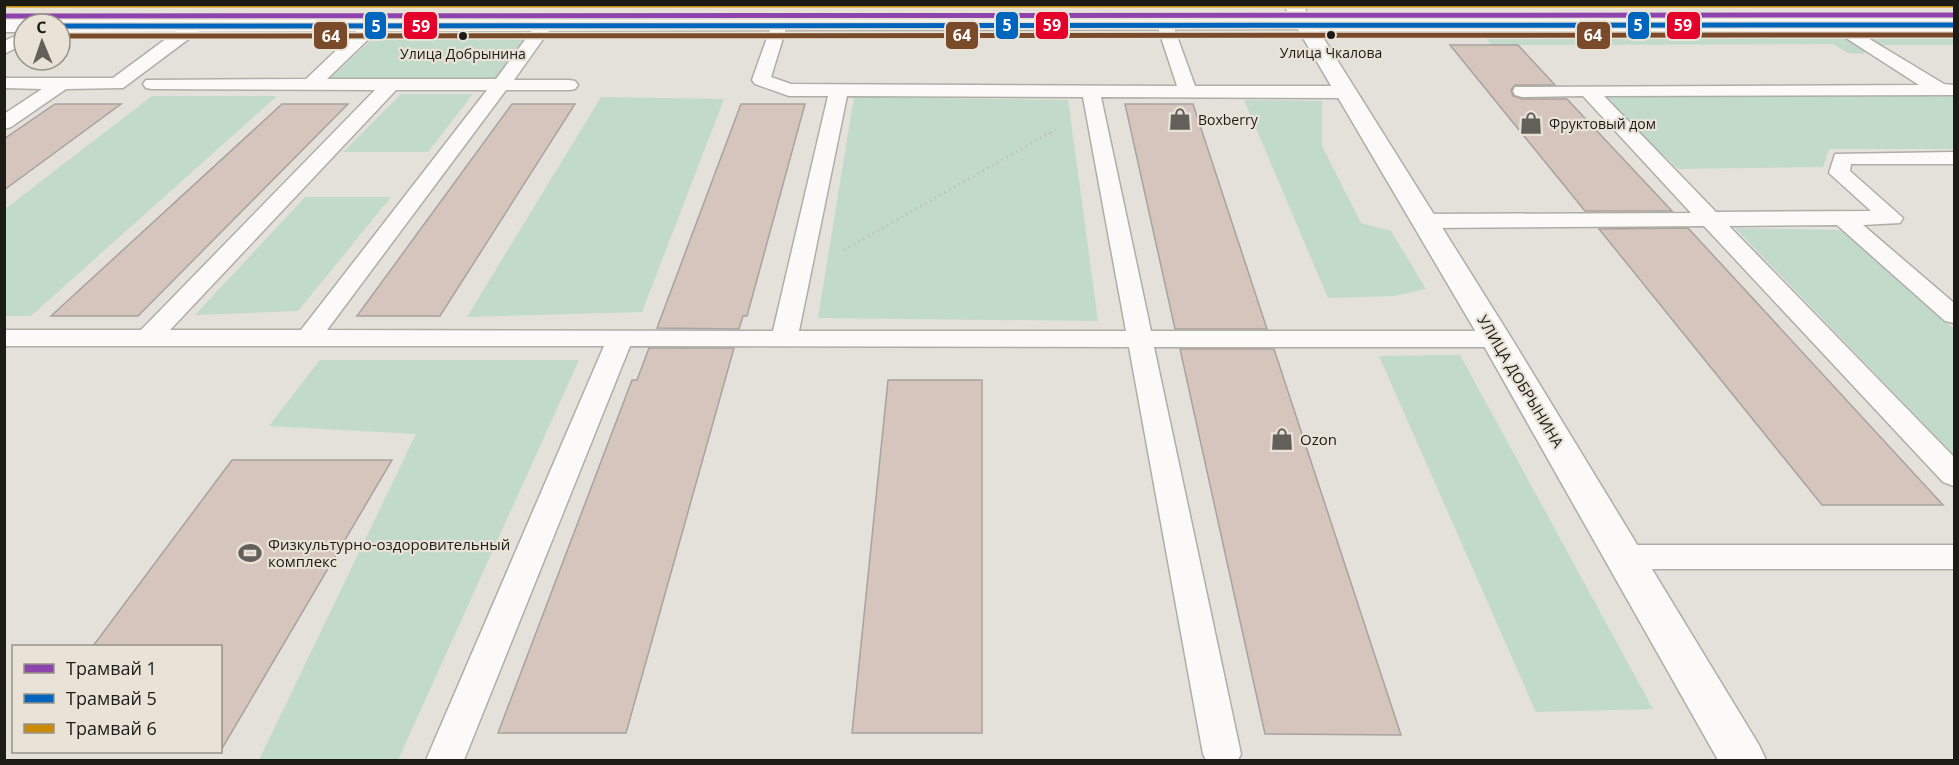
<svg xmlns="http://www.w3.org/2000/svg" width="1959" height="765" viewBox="0 0 1959 765" font-family="'Open Sans',sans-serif">
  <style>
    .green { fill: #c1daca }
    .building { fill: #d6c5bd; stroke: #a7a39f; stroke-width: 1.5 }
    .lines { fill: none; stroke-linecap: round; stroke-linejoin: round }
    .service-casing { stroke: #afada8; stroke-width: 3 }
    .tertiary-casing { stroke: #afada8; stroke-width: 3 }
    .secondary-casing { stroke: #afada8; stroke-width: 3 }
    .path-far1 { stroke: #c2c0bd; stroke-width: 2; stroke-dasharray: 1 3; stroke-linecap: butt }
    .path { stroke: #c2c0bd; stroke-width: 3; stroke-dasharray: 1.5 4; stroke-linecap: butt }
    .service { fill: #fbfaf9; fill-rule: evenodd }
    .tertiary { fill: #fbfaf9; fill-rule: evenodd }
    .secondary { fill: #fbfaf9; fill-rule: evenodd }
    .bus-1-casing { stroke: #e8e3d6; stroke-width: 8 }
    .bus-2-casing { stroke: #e8e3d6; stroke-width: 8 }
    .bus-3-casing { stroke: #e8e3d6; stroke-width: 8 }
    .bus-1 { stroke: #e4002b; stroke-width: 5 }
    .bus-2 { stroke: #7a4b2a; stroke-width: 5 }
    .bus-3 { stroke: #00a651; stroke-width: 5 }
    .tram-1-casing { stroke: #e8e3d6; stroke-width: 8 }
    .tram-2-casing { stroke: #e8e3d6; stroke-width: 8 }
    .tram-3-casing { stroke: #e8e3d6; stroke-width: 8 }
    .tram-1 { stroke: #8e44ad; stroke-width: 5 }
    .tram-2 { stroke: #0065bd; stroke-width: 5 }
    .tram-3 { stroke: #cb8a04; stroke-width: 5 }
    .bus-dot { fill: #1d1b16; stroke: #e8e3d6; stroke-width: 2 }
    .labels { text-anchor: middle; dominant-baseline: central; stroke-width: 4.5; stroke-linejoin: round; paint-order: stroke }
    .bus-label { font-size: 14px; fill: #1d1b16; stroke: #e8e3d6 }
    .far-poi-label { font-size: 14px; fill: #1d1b16; stroke: #e8e3d6; text-anchor: start }
    .street-label { font-size: 15px; fill: #1d1b16; stroke: #e8e3d6 }
    .poi-label { font-size: 15px; fill: #1d1b16; stroke: #e8e3d6; text-anchor: start }
    .line-badge { stroke: #e8e3d6; stroke-width: 2 }
    .badge-label { font-size: 16px; text-anchor: middle; font-weight: bold; fill: #fff }
  </style>
  <rect width="100%" height="100%" fill="#e4e1da"/>
  <!-- green -->
  <g class="green">
    <path d="M 1853,29 L 1954,29 L 1954,45 L 1876,45 Z"/>
    <path d="M 1480,30 L 1837,30 L 1864,47 L 1864,54 L 1848,53 L 1833,44 L 1491,45 Z"/>
    <path d="M 531,34 L 495,81 L 328,80 L 377,35 Z"/>
    <path d="M 401,94 L 473,94 L 428,152 L 343,152 Z"/>
    <path d="M 1954,95 L 1954,149 L 1829,149 L 1823,167 L 1678,169 L 1602,97 Z"/>
    <path d="M 152,96 L 277,96 L 31,316 L 5,316 L 5,209 Z"/>
    <path d="M 601,97 L 724,99 L 642,312 L 467,317 Z"/>
    <path d="M 854,97 L 1068,100 L 1098,321 L 818,318 Z"/>
    <path d="M 1244,100 L 1322,101 L 1322,146 L 1361,223 L 1391,231 L 1426,289 L 1394,296 L 1328,298 Z"/>
    <path d="M 305,197 L 391,197 L 298,311 L 195,315 Z"/>
    <path d="M 1735,228 L 1845,230 L 1954,329 L 1954,455 Z"/>
    <path d="M 1460,355 L 1653,709 L 1536,712 L 1379,356 Z"/>
    <path d="M 320,360 L 579,360 L 398,760 L 259,760 L 416,434 L 269,426 Z"/>
  </g>
  <!-- building -->
  <g class="building">
    <path d="M 1450,45 L 1518,45 L 1555,85 L 1515,85 L 1511,90 L 1513,96 L 1522,99 L 1567,99 L 1672,211 L 1585,211 Z"/>
    <path d="M 55,104 L 121,104 L 4,190 L 4,139 Z"/>
    <path d="M 282,104 L 348,104 L 138,316 L 51,316 Z"/>
    <path d="M 512,104 L 575,104 L 440,316 L 357,316 Z"/>
    <path d="M 741,104 L 805,104 L 747,316 L 743,316 L 739,329 L 657,328 Z"/>
    <path d="M 1125,104 L 1193,104 L 1267,329 L 1175,329 Z"/>
    <path d="M 1688,228 L 1943,505 L 1822,505 L 1599,229 Z"/>
    <path d="M 649,348 L 734,348 L 626,733 L 498,733 L 632,380 L 637,380 Z"/>
    <path d="M 1180,349 L 1274,349 L 1401,735 L 1265,734 Z"/>
    <path d="M 888,380 L 982,380 L 982,733 L 852,733 Z"/>
    <path d="M 232,460 L 392,460 L 220,752 L 220,646 L 93,646 Z"/>
  </g>
  <g class="lines">
    <!-- service casing -->
    <g class="service-casing">
      <g id="service">
        <path d="M 196,20 L 204,25 L 202,29 L 123,88 L 66,89 L 11,127 L 4,129 L 4,114 L 42,89 L 4,88 L 4,78 L 113,78 L 190,21 Z"/>
        <path d="M 373,20 L 381,25 L 379,29 L 327,79 L 496,79 L 539,21 L 545,20 L 553,25 L 514,80 L 569,80 L 575,81 L 578,85 L 575,89 L 569,90 L 506,90 L 327,330 L 773,331 L 828,96 L 789,96 L 755,84 L 752,80 L 773,21 L 785,21 L 787,25 L 771,77 L 791,84 L 1177,86 L 1157,25 L 1165,20 L 1173,25 L 1195,86 L 1347,86 L 1354,88 L 1356,92 L 1354,96 L 1347,98 L 1101,97 L 1151,331 L 1496,331 L 1505,333 L 1509,339 L 1505,345 L 1496,347 L 1154,347 L 1241,754 L 1238,760 L 1206,760 L 1203,754 L 1129,347 L 630,346 L 464,760 L 426,760 L 604,346 L 4,346 L 4,330 L 141,330 L 375,90 L 152,89 L 146,88 L 143,84 L 146,80 L 306,79 L 367,21 ZM 396,90 L 487,90 L 301,330 L 170,330 ZM 847,96 L 1083,97 L 1126,331 L 799,331 Z"/>
        <path d="M 1838,20 L 1944,84 L 1954,85 L 1954,95 L 1604,96 L 1716,212 L 1871,211 L 1829,173 L 1835,154 L 1954,152 L 1954,164 L 1851,164 L 1850,171 L 1903,218 L 1900,223 L 1863,225 L 1954,303 L 1954,323 L 1945,321 L 1837,225 L 1729,226 L 1954,457 L 1954,486 L 1943,482 L 1704,226 L 1425,228 L 1417,226 L 1414,221 L 1417,216 L 1425,214 L 1691,213 L 1583,96 L 1522,97 L 1515,95 L 1513,91 L 1515,87 L 1919,85 L 1832,29 L 1830,25 Z"/>
        <path d="M 24,32 L 24,44 L 4,54 L 4,41 Z"/>
        <path d="M 1624,545 L 1954,545 L 1954,569 L 1624,569 L 1613,566 L 1608,557 L 1613,548 Z"/>
      </g>
    </g>
    <!-- tertiary casing -->
    <g class="tertiary-casing">
      <g id="tertiary">
        <path d="M 1306,19 L 1313,21 L 1316,25 L 1313,29 L 60,32 L 60,24 L 51,24 L 60,20 Z"/>
        <path d="M 4,20 L 24,20 L 33,24 L 24,24 L 24,32 L 4,32 Z"/>
      </g>
    </g>
    <!-- secondary casing -->
    <g class="secondary-casing">
      <path id="secondary" d="M 1283,4 L 1302,4 L 1311,19 L 1954,19 L 1954,31 L 1319,31 L 1512,339 L 1759,745 L 1766,760 L 1718,760 L 1480,339 Z"/>
    </g>
    <!-- path-far1 -->
    <path class="path-far1" d="M 1048,134 L 1062,126"/>
    <!-- path -->
    <path class="path" d="M 844,250 L 1051,132"/>
    <!-- service -->
    <use href="#service" class="service"/>
    <!-- tertiary -->
    <use href="#tertiary" class="tertiary"/>
    <!-- secondary -->
    <use href="#secondary" class="secondary"/>
    <!-- bus-1 casing -->
    <g class="bus-1-casing">
      <path id="bus-1" d="M 60,26 L 1954,25"/>
    </g>
    <!-- bus-2 casing -->
    <g class="bus-2-casing">
      <path id="bus-2" d="M 60,36 L 1954,35"/>
    </g>
    <!-- bus-3 casing -->
    <g class="bus-3-casing">
      <path id="bus-3" d="M 60,16 L 1954,15"/>
    </g>
    <!-- bus-1 -->
    <use href="#bus-1" class="bus-1"/>
    <!-- bus-2 -->
    <use href="#bus-2" class="bus-2"/>
    <!-- bus-3 -->
    <use href="#bus-3" class="bus-3"/>
    <!-- tram-1 casing -->
    <g class="tram-1-casing">
      <path id="tram-1" d="M 4,16 L 1954,15"/>
    </g>
    <!-- tram-2 casing -->
    <g class="tram-2-casing">
      <path id="tram-2" d="M 60,26 L 1954,25"/>
    </g>
    <!-- tram-3 casing -->
    <g class="tram-3-casing">
      <path id="tram-3" d="M 4,5 L 1954,5"/>
    </g>
    <!-- tram-1 -->
    <use href="#tram-1" class="tram-1"/>
    <!-- tram-2 -->
    <use href="#tram-2" class="tram-2"/>
    <!-- tram-3 -->
    <use href="#tram-3" class="tram-3"/>
  </g>
  <!-- icons -->
  <defs>
    <g id="shop-bare" transform="scale(1.8)"><path d="M-5-2.5h2.3a2.7 3.5 0 0 1 5.4 0H5L5.5 6h-11ZM-1.5-2.5h3a1.5 2.3 0 0 0-3 0Z" fill="#63605b" stroke="#e8e3d6" stroke-width="2.5" paint-order="stroke"/></g>
    <g id="stadium-bare" transform="scale(1.8)"><path d="M0-5a6.5 5 0 1 0 0 10a6.5 5 0 1 0 0-10ZM-3.5-1.8h7v3.6h-7Z" fill="#63605b" stroke="#e8e3d6" stroke-width="2.5" paint-order="stroke"/></g>
  </defs>
  <g fill-rule="evenodd">
    <use href="#shop-bare" x="1180" y="119"/>
    <use href="#shop-bare" x="1531" y="123"/>
    <use href="#shop-bare" x="1282" y="439"/>
    <use href="#stadium-bare" x="250" y="553"/>
  </g>
  <!-- markers -->
  <g class="bus-dot">
    <circle cx="1331" cy="35" r="5"/>
    <circle cx="463" cy="36" r="5"/>
  </g>
  <g class="labels">
    <!-- bus labels -->
    <g class="bus-label">
      <text x="1331" y="52">Улица Чкалова</text>
      <text x="463" y="53">Улица Добрынина</text>
    </g>
    <!-- far-poi labels -->
    <g class="far-poi-label">
      <text x="1198" y="119">Boxberry</text>
      <text x="1549" y="123">Фруктовый дом</text>
    </g>
    <!-- street labels -->
    <g class="street-label">
      <text transform="translate(1521 381) rotate(59)">УЛИЦА ДОБРЫНИНА</text>
    </g>
    <!-- poi labels -->
    <g class="poi-label">
      <text x="1300" y="439">Ozon</text>
      <text x="268" y="544">Физкультурно-оздоровительный<tspan x="268" dy="17">комплекс</tspan></text>
    </g>
  </g>
  <g class="line-badge">
    <rect x="1666" y="11" width="35" height="29" rx="6" fill="#e4002b"/>
    <rect x="1627" y="11" width="23" height="29" rx="6" fill="#0065bd"/>
    <rect x="1035" y="11" width="34" height="29" rx="6" fill="#e4002b"/>
    <rect x="995" y="11" width="24" height="29" rx="6" fill="#0065bd"/>
    <rect x="403" y="11" width="35" height="29" rx="6" fill="#e4002b"/>
    <rect x="364" y="11" width="23" height="29" rx="6" fill="#0065bd"/>
    <rect x="1576" y="21" width="35" height="29" rx="6" fill="#7a4b2a"/>
    <rect x="945" y="21" width="34" height="29" rx="6" fill="#7a4b2a"/>
    <rect x="313" y="21" width="35" height="29" rx="6" fill="#7a4b2a"/>
  </g>
  <g class="badge-label">
    <text x="1683" y="31">59</text>
    <text x="1638" y="31">5</text>
    <text x="1052" y="31">59</text>
    <text x="1007" y="31">5</text>
    <text x="421" y="32">59</text>
    <text x="376" y="32">5</text>
    <text x="1593" y="41">64</text>
    <text x="962" y="41">64</text>
    <text x="331" y="42">64</text>
  </g>
  <!-- border -->
  <rect width="1959" height="765" fill="none" stroke="#1d1b16" stroke-width="12"/>
  <!-- legend -->
  <rect x="12" y="645" width="210" height="108" fill="#e8e3d6" stroke="#979389" stroke-width="1.5"/>
  <rect x="24" y="664" width="30" height="9" fill="#8e44ad" stroke="#979389" stroke-width="1.5"/>
  <text x="66" y="675" font-size="18" fill="#1d1b16">Трамвай 1</text>
  <rect x="24" y="694" width="30" height="9" fill="#0065bd" stroke="#979389" stroke-width="1.5"/>
  <text x="66" y="705" font-size="18" fill="#1d1b16">Трамвай 5</text>
  <rect x="24" y="724" width="30" height="9" fill="#cb8a04" stroke="#979389" stroke-width="1.5"/>
  <text x="66" y="735" font-size="18" fill="#1d1b16">Трамвай 6</text>
  <!-- north arrow -->
  <g transform="translate(42 42) rotate(358)"><circle r="28" fill="#e8e3d6" stroke="#979389" stroke-width="1.5"/>
  <path d="M0-4.5L10 22L0 15L-10 22Z" fill="#63605b"/>
  <text y="-9" font-size="16" font-weight="bold" text-anchor="middle" fill="#1d1b16">С</text>
  </g>
</svg>
